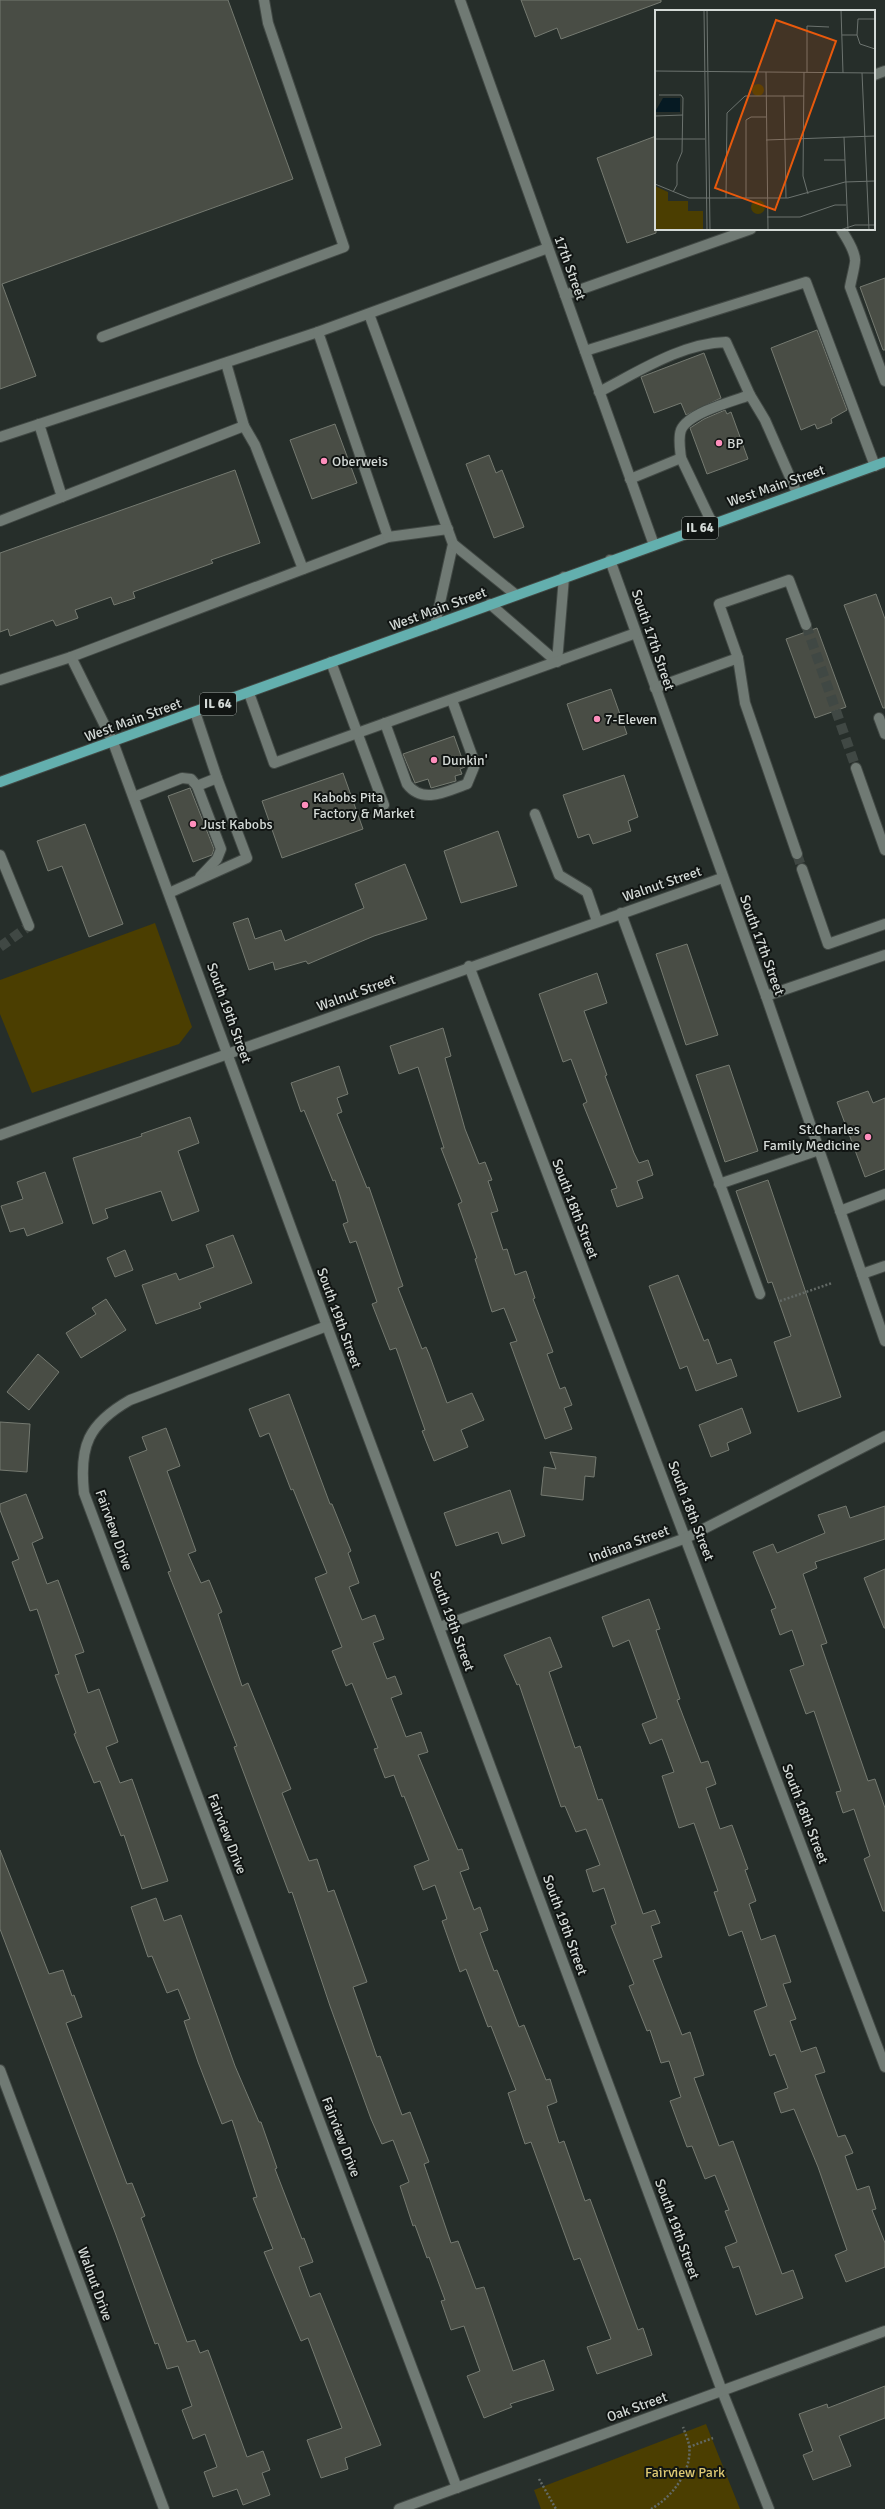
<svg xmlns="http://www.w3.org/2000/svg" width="885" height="2509" viewBox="0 0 885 2509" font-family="Signika,sans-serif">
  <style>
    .green { fill: #4b3e01 }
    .building { fill: #494d45; stroke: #757a71 }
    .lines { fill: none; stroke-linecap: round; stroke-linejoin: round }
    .minor-tunnel { stroke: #404844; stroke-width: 10; stroke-dasharray: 10 5; stroke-linecap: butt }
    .minor-casing { stroke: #424945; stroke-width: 12 }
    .major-casing { stroke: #424945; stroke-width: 12 }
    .path { stroke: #626965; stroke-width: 2.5; stroke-dasharray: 2 2; stroke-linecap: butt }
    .minor { stroke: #707a74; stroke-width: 10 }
    .major { stroke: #63afae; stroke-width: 10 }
    .poi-dot { fill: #fe8ebc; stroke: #111513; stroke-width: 1.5 }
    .labels { text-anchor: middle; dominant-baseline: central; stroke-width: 4; stroke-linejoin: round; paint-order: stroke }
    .shield { fill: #111513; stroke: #9a9f9c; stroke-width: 1 }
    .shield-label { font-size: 13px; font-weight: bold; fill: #d4dad7 }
    .street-label { font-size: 14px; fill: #d4dad7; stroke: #111513 }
    .poi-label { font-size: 14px; fill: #d4dad7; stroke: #111513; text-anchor: start }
    .park-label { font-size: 14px; fill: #ddc873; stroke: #111513 }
    .inset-road { fill: none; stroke: #6c736f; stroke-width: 1 }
    .view { fill: #e8590c; fill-opacity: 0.15; stroke: #e8590c; stroke-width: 2 }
    .inset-edge { fill: none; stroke: #d4dad7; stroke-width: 2 }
  </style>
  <rect width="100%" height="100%" fill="#262e2a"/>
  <!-- green -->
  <g class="green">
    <path d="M 155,923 L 192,1027 L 179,1044 L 32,1093 L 0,1014 L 0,980 Z"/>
    <path d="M 706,2424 L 740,2509 L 541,2509 L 534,2490 Z"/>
  </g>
  <!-- building -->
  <g class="building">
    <path d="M 0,0 L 228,0 L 293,179 L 2,284 L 36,376 L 0,389 Z"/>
    <path d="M 521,0 L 661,0 L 661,2 L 561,39 L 557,28 L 535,37 Z"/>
    <path d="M 656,136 L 656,233 L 627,243 L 597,158 Z"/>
    <path d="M 885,278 L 885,350 L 883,350 L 860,287 Z"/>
    <path d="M 817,330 L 847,410 L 831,419 L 832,423 L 817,429 L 815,424 L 801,430 L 771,348 Z"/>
    <path d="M 704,353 L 721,398 L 686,415 L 681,403 L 654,413 L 641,377 Z"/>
    <path d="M 725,410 L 727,414 L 731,412 L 748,459 L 707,474 L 690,428 L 704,419 Z"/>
    <path d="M 335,424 L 357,483 L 312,499 L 290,440 Z"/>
    <path d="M 489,455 L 496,473 L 502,470 L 524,527 L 494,538 L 466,464 Z"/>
    <path d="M 235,470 L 260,543 L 211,560 L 213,563 L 133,592 L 135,598 L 114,605 L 111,597 L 75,610 L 78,618 L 56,626 L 53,620 L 10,636 L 8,629 L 0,632 L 0,553 Z"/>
    <path d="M 876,594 L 885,619 L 885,708 L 883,708 L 844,605 Z"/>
    <path d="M 817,628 L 846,707 L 815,718 L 786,639 Z"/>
    <path d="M 611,689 L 627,734 L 583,750 L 567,704 Z"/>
    <path d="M 454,736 L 465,767 L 460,769 L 462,774 L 455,776 L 456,781 L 431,788 L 428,779 L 415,783 L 403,754 Z"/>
    <path d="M 343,773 L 363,829 L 282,858 L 262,801 Z"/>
    <path d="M 624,775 L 638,817 L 628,821 L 631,831 L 593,844 L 589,834 L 578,838 L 563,795 Z"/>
    <path d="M 190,788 L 214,849 L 212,855 L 193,862 L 168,796 Z"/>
    <path d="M 85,824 L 123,924 L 89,937 L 62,866 L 48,871 L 37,841 Z"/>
    <path d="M 498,831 L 517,886 L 461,903 L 444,851 Z"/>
    <path d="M 405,864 L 427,919 L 374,936 L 308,964 L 306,961 L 275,970 L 273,962 L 249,970 L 233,923 L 248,918 L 255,939 L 281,930 L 285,941 L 364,908 L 355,884 Z"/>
    <path d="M 687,944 L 718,1035 L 686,1045 L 656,954 Z"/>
    <path d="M 597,973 L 607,1003 L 584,1011 L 607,1075 L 605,1076 L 634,1153 L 639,1163 L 648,1160 L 653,1175 L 637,1181 L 643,1198 L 617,1207 L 611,1190 L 617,1188 L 583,1104 L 587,1102 L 571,1059 L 563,1062 L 539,994 Z"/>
    <path d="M 443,1028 L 451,1056 L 445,1058 L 465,1129 L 479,1164 L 485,1162 L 492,1180 L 488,1181 L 498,1211 L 491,1213 L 503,1250 L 507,1249 L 515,1275 L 526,1271 L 535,1298 L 533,1299 L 553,1352 L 547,1354 L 560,1389 L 565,1387 L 572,1405 L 564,1408 L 572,1429 L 545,1439 L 510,1343 L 517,1341 L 504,1308 L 492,1312 L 475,1259 L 477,1258 L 458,1204 L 462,1202 L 441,1148 L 444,1148 L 418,1067 L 399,1074 L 390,1046 Z"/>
    <path d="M 729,1065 L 758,1151 L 725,1162 L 696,1075 Z"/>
    <path d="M 339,1066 L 348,1094 L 337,1098 L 342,1112 L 337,1114 L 367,1188 L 369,1187 L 403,1286 L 398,1288 L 422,1349 L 426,1347 L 429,1354 L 447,1403 L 472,1393 L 484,1420 L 461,1430 L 468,1447 L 434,1461 L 422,1431 L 425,1430 L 396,1348 L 390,1350 L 372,1304 L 377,1302 L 356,1241 L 350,1243 L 343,1224 L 348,1222 L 335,1180 L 333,1181 L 304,1110 L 301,1112 L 291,1083 Z"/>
    <path d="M 868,1091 L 873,1103 L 885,1098 L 885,1169 L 865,1177 L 837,1102 Z"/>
    <path d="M 190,1117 L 199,1143 L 178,1151 L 199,1211 L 172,1221 L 161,1191 L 105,1209 L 108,1218 L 93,1224 L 73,1158 L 142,1136 L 141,1134 Z"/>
    <path d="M 45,1172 L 63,1223 L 27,1236 L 24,1228 L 10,1232 L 1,1206 L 23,1199 L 17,1182 Z"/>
    <path d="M 768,1180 L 841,1397 L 798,1412 L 774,1342 L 791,1336 L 772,1282 L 768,1283 L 736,1191 Z"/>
    <path d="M 233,1235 L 252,1283 L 199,1303 L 201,1308 L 156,1324 L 142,1285 L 176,1273 L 179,1280 L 214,1267 L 206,1245 Z"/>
    <path d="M 125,1250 L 133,1270 L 115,1277 L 107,1258 Z"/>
    <path d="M 678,1275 L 704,1341 L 708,1339 L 717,1364 L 731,1359 L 737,1376 L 696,1391 L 687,1366 L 680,1369 L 649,1286 Z"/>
    <path d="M 106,1299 L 126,1330 L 81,1358 L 66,1333 L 96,1314 L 92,1308 Z"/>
    <path d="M 38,1354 L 59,1372 L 29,1410 L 7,1392 Z"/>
    <path d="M 289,1394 L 330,1504 L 332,1504 L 351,1551 L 348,1553 L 359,1583 L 349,1587 L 362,1620 L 375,1615 L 384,1639 L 373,1643 L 387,1679 L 395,1676 L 402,1694 L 391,1698 L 406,1737 L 421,1732 L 428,1752 L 418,1755 L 458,1850 L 462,1849 L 469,1869 L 460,1872 L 474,1910 L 480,1907 L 488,1930 L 480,1933 L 494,1971 L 497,1970 L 519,2027 L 524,2025 L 546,2080 L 550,2079 L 557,2102 L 547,2106 L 559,2143 L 564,2141 L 585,2201 L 590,2199 L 638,2330 L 643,2328 L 652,2355 L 597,2374 L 587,2347 L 611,2339 L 580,2258 L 574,2260 L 531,2142 L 525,2144 L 508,2093 L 516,2090 L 491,2026 L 488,2027 L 466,1969 L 460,1972 L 442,1921 L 447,1919 L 435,1885 L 423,1890 L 414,1866 L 429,1860 L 404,1796 L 402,1797 L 394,1775 L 385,1778 L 374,1749 L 378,1748 L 352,1683 L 346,1686 L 332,1651 L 342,1647 L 315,1578 L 327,1573 L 293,1489 L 291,1490 L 269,1433 L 260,1437 L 249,1409 Z"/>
    <path d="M 742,1408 L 751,1433 L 727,1443 L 729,1450 L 711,1457 L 699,1425 Z"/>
    <path d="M 0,1422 L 30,1424 L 27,1472 L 0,1470 Z"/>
    <path d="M 166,1428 L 180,1466 L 167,1471 L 196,1551 L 188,1554 L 201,1583 L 209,1580 L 222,1612 L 218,1614 L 242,1686 L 248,1683 L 291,1789 L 282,1793 L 309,1861 L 317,1859 L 328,1892 L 334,1890 L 367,1982 L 353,1987 L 377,2057 L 380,2056 L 402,2115 L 410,2112 L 429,2162 L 424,2164 L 451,2243 L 458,2241 L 476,2289 L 484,2287 L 513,2371 L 544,2360 L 554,2390 L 510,2404 L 512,2407 L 484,2418 L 467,2376 L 480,2371 L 464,2326 L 451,2330 L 441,2301 L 445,2300 L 429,2257 L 427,2258 L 415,2225 L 413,2226 L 400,2186 L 409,2182 L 393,2140 L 382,2144 L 371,2119 L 330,2006 L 292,1892 L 289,1893 L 234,1747 L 237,1746 L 168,1572 L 171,1571 L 129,1457 L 147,1450 L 142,1437 Z"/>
    <path d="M 550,1452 L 596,1457 L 594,1477 L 585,1476 L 583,1500 L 541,1495 L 544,1467 L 556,1469 Z"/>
    <path d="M 510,1490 L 525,1536 L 502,1544 L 498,1532 L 456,1546 L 444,1513 Z"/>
    <path d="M 26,1494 L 43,1538 L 32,1543 L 47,1584 L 58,1580 L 84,1652 L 75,1655 L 88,1693 L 99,1689 L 118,1742 L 106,1747 L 120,1783 L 132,1779 L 168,1881 L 142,1889 L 124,1835 L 121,1836 L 100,1781 L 94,1783 L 74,1734 L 76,1733 L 55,1675 L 59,1674 L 37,1609 L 30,1611 L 12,1562 L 19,1559 L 0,1510 L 0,1504 Z"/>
    <path d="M 846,1506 L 850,1518 L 885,1506 L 885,1539 L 815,1562 L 817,1568 L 803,1574 L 827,1643 L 821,1645 L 868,1781 L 875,1779 L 885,1808 L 885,1911 L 883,1911 L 864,1859 L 870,1856 L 854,1809 L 843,1813 L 836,1792 L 841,1791 L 814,1711 L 806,1714 L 790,1670 L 804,1665 L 792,1630 L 780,1635 L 771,1610 L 776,1608 L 753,1552 L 773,1544 L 777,1553 L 825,1533 L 818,1515 Z"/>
    <path d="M 885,1569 L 885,1628 L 884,1628 L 864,1578 Z"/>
    <path d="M 649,1599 L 660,1629 L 656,1630 L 680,1699 L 677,1700 L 701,1763 L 708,1761 L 716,1784 L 706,1788 L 720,1829 L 732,1825 L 748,1869 L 745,1870 L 756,1901 L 749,1904 L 761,1940 L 775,1935 L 791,1982 L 783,1984 L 796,2019 L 790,2021 L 801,2052 L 816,2047 L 825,2072 L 815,2075 L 838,2137 L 845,2135 L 853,2153 L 845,2156 L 857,2190 L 869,2186 L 876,2209 L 872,2210 L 885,2243 L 885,2267 L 846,2282 L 835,2255 L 847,2250 L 818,2167 L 794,2109 L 781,2113 L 774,2093 L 788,2088 L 775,2054 L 770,2056 L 754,2011 L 767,2006 L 742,1931 L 729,1936 L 714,1892 L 718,1891 L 694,1823 L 679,1828 L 662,1776 L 674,1772 L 662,1739 L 650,1744 L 642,1724 L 657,1718 L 629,1640 L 613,1647 L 602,1617 Z"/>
    <path d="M 550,1637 L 562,1667 L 549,1672 L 575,1748 L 580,1746 L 598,1800 L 602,1799 L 643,1914 L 655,1910 L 660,1923 L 651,1926 L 662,1957 L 653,1960 L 682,2035 L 690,2032 L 704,2075 L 694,2078 L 719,2146 L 733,2141 L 782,2274 L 793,2270 L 803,2298 L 756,2315 L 739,2266 L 733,2268 L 725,2247 L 737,2242 L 725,2211 L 729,2210 L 715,2175 L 705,2179 L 692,2146 L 687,2147 L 670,2101 L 681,2097 L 669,2061 L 661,2063 L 650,2030 L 647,2031 L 629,1986 L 634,1984 L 611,1926 L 616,1924 L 604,1888 L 593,1892 L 586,1870 L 600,1865 L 586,1829 L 576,1832 L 565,1806 L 561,1807 L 519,1684 L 517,1685 L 504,1655 Z"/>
    <path d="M 0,1850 L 49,1974 L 63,1970 L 72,1996 L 74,1995 L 82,2017 L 66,2023 L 127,2184 L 132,2183 L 145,2216 L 141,2218 L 187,2342 L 195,2340 L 200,2353 L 208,2350 L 247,2457 L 263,2451 L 270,2470 L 262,2473 L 270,2495 L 243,2505 L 237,2489 L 213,2497 L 204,2472 L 217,2467 L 205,2434 L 193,2439 L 182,2410 L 192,2406 L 178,2366 L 167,2369 L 158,2343 L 155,2344 L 116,2235 L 0,1929 Z"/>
    <path d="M 156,1898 L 164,1921 L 181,1915 L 235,2066 L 259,2122 L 261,2122 L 277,2168 L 275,2169 L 302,2239 L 304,2238 L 313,2262 L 299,2267 L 310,2297 L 320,2293 L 381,2445 L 345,2458 L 348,2469 L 321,2478 L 307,2440 L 342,2428 L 308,2338 L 301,2341 L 264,2252 L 273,2249 L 253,2198 L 257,2197 L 232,2120 L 222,2124 L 198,2062 L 184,2021 L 190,2019 L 178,1989 L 167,1993 L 152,1956 L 148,1957 L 131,1907 Z"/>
    <path d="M 885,2386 L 885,2418 L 839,2436 L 851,2466 L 813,2480 L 803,2455 L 813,2451 L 799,2414 L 827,2404 L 828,2408 Z"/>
  </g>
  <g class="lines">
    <!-- minor-tunnel -->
    <g class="minor-tunnel">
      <path d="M 806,625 L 856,768"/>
      <path d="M 797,854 L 802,869"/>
      <path d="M 0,947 L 29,926"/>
    </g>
    <!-- minor casing -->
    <g class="minor-casing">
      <g id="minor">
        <path d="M 460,0 L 654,545"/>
        <path d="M 874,75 L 885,71"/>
        <path d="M 841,229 C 846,238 854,248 855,259 C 856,263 851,280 850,287 L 885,381"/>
        <path d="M 565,295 L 751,229"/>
        <path d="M 369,314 L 453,544 L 435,625"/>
        <path d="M 102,337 L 344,247 L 268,23 L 264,0"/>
        <path d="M 585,351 L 806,282 L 875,466"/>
        <path d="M 599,392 C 638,372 682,343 726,342 L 750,395"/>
        <path d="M 39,424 L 62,497"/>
        <path d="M 244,426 L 255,445 L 303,569"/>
        <path d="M 0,437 L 318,332"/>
        <path d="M 681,458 L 712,523"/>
        <path d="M 630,479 L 681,458 C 680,449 678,438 681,430 C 688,413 733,401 750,395 L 765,420 L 797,493"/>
        <path d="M 0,521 L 244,426 L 226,363"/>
        <path d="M 448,529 L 388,537 L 71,657 L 113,742 L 327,1326 L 722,2391 L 769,2509"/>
        <path d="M 388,537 L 318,332 L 548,248"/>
        <path d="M 453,544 L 516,595"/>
        <path d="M 610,560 L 766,996 L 885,1341"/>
        <path d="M 490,604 L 557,662 L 564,577"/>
        <path d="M 738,658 L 745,703 L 797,854"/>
        <path d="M 331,662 L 384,805"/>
        <path d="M 0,680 L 71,657"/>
        <path d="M 655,688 L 738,658 L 719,604 L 789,580 L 806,625"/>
        <path d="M 249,693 L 274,763 L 636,633"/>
        <path d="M 879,718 L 885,734"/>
        <path d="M 385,723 L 407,784 C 423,805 447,791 467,784 L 474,767 L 473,758 L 452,700"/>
        <path d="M 856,768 L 885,850"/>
        <path d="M 197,786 L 217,778"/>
        <path d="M 134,797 L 182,778 L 191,779 L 197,786 L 221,849 L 217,859 L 200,877"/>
        <path d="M 535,814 L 559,875 L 587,892 L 597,921"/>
        <path d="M 0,855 L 29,926"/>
        <path d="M 802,869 L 828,944 L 885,924"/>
        <path d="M 169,893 L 247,858 L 217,778 L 195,712"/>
        <path d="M 621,913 L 760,1294"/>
        <path d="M 469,966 L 885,2067"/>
        <path d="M 766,996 L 885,955"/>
        <path d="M 0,1135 C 241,1051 481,962 722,878"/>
        <path d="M 719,1184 L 819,1150"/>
        <path d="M 840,1211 L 885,1194"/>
        <path d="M 862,1274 L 885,1266"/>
        <path d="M 327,1326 L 130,1400 C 88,1424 79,1446 84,1493 L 457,2488"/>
        <path d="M 440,1627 L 686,1538 L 885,1436"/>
        <path d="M 0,2070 L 164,2509"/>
        <path d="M 399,2509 L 885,2331"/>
      </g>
    </g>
    <!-- major casing -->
    <g class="major-casing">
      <path id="major" d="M 0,782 L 885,462"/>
    </g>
    <!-- path -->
    <g class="path">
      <path d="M 780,1301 L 832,1283"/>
      <path d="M 689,2447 L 713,2438"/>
      <path d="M 539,2479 L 556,2509"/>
      <path d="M 651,2509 C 671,2498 693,2471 689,2445 C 688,2439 685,2433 683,2427"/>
    </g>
    <!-- minor -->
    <use href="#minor" class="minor"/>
    <!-- major -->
    <use href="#major" class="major"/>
  </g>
  <!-- markers -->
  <g class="poi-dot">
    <circle cx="719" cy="443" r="4"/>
    <circle cx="324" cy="461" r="4"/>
    <circle cx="597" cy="719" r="4"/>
    <circle cx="434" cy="760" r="4"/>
    <circle cx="305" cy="805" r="4"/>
    <circle cx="193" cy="824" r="4"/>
    <circle cx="868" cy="1137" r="4"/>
  </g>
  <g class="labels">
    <!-- shield labels -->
    <g class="shield">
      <rect x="682" y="517" width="36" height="22" rx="3"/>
      <rect x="200" y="693" width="36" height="22" rx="3"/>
    </g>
    <g class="shield-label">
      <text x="700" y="528">IL 64</text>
      <text x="218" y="704">IL 64</text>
    </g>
    <!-- street labels -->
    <g class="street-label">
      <text transform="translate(570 268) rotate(70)">17th Street</text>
      <text transform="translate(776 486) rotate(-19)">West Main Street</text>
      <text transform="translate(438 609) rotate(-20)">West Main Street</text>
      <text transform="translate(653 640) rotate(71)">South 17th Street</text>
      <text transform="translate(133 720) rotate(-20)">West Main Street</text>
      <text transform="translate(662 884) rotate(-19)">Walnut Street</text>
      <text transform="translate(762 945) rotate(70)">South 17th Street</text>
      <text transform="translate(356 993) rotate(-20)">Walnut Street</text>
      <text transform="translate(229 1013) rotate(70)">South 19th Street</text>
      <text transform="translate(575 1209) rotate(69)">South 18th Street</text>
      <text transform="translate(339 1318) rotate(70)">South 19th Street</text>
      <text transform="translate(691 1511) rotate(69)">South 18th Street</text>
      <text transform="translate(114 1530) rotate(70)">Fairview Drive</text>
      <text transform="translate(629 1544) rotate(-20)">Indiana Street</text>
      <text transform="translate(452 1621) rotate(70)">South 19th Street</text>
      <text transform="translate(805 1814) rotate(69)">South 18th Street</text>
      <text transform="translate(227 1834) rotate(69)">Fairview Drive</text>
      <text transform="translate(565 1925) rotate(70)">South 19th Street</text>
      <text transform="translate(341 2137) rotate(69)">Fairview Drive</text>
      <text transform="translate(677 2229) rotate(70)">South 19th Street</text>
      <text transform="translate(95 2284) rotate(70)">Walnut Drive</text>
      <text transform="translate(637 2407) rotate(-20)">Oak Street</text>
    </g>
    <!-- poi labels -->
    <g class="poi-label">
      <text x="727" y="443">BP</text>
      <text x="332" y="461">Oberweis</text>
      <text x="605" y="719">7-Eleven</text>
      <text x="442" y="760">Dunkin'</text>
      <text x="313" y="797">Kabobs Pita<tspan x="313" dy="16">Factory &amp; Market</tspan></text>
      <text x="201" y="824">Just Kabobs</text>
      <text x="860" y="1129" text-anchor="end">St.Charles<tspan x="860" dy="16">Family Medicine</tspan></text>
    </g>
    <!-- park labels -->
    <g class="park-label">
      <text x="685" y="2472">Fairview Park</text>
    </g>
  </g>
  <!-- overview -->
  <g transform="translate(655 10)">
    <rect width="220" height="220" fill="#262e2a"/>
    <path d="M97 80a6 6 0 1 1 12 0a6 6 0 1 1-12 0ZM 0,176 L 13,182 L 13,191 L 33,191 L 33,201 L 48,201 L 48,220 L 0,220 ZM96 197a7 7 0 1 1 14 0a7 7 0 1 1-14 0Z" fill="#4b3e01"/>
    <path d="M 8,88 L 25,88 L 25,102 L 0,102 Z" fill="#061a23"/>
    <path class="inset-road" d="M 49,0 L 52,220M 52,0 L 55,220M 186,0 L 188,63M 220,9 L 203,9 L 202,25 L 205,34 L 220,39M 187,25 L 202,25M 0,61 L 220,63M 111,62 L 113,220M 149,62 L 148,166 L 153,184M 152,62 L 152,16 L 174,17M 207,63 L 214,220M 4,85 L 26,85 L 28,88 L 27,142 L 22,154 L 22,175 L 18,182M 129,86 L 131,188M 0,106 L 28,105M 189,127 L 193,220M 0,129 L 50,129M 111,130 L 220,126M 169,150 L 190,150M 0,174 L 34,188 L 133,188 L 190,172 L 220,171M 71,188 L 72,103 L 90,86 L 149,86M 91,188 L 91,110 L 96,107 L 111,107M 112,207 L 145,207 L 180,195 L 191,195M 185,220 L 200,215 L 220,215"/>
    <path class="view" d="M 121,10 L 181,31 L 120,200 L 60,178 Z"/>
    <rect width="220" height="220" class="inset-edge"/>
  </g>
</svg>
